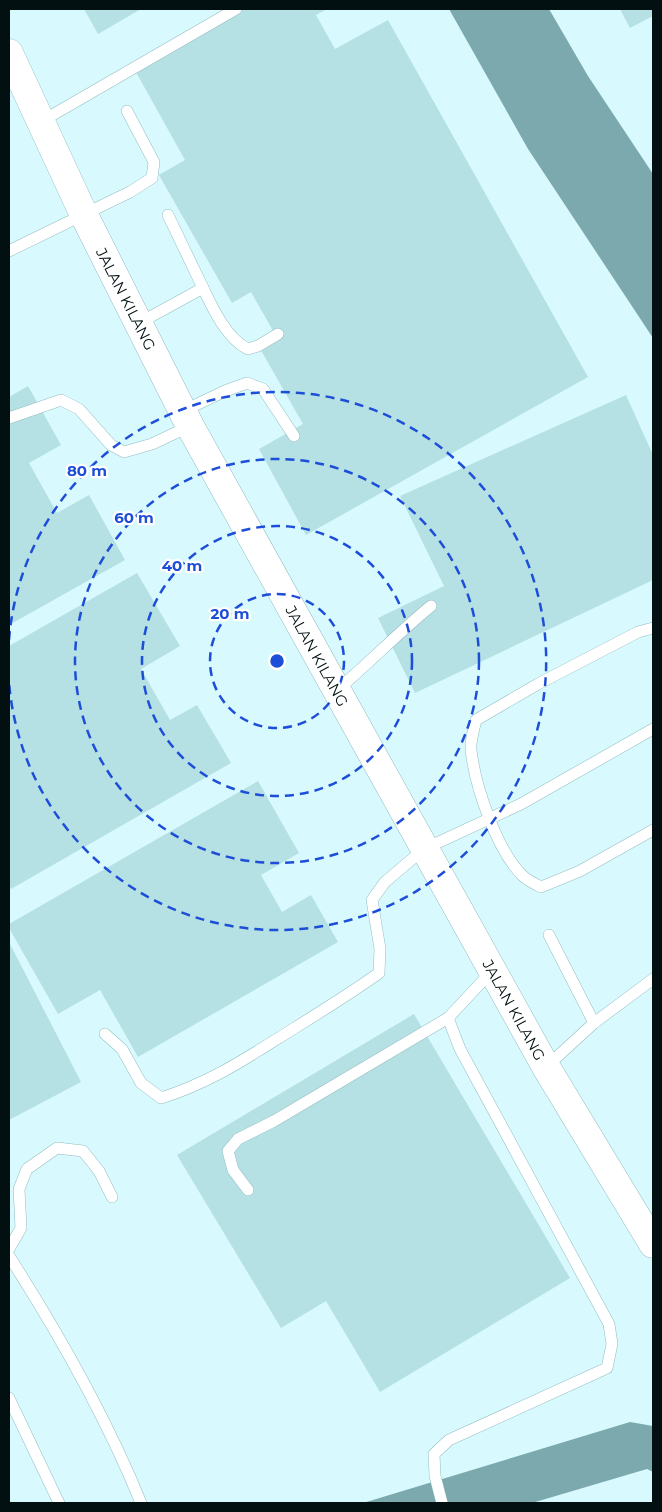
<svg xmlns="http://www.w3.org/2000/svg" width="662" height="1512" viewBox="0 0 662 1512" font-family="Montserrat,sans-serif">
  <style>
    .water { fill: #7ba9ad }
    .building { fill: #b5e0e4 }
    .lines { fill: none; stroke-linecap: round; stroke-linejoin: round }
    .lane-casing { stroke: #93bdc1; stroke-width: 12 }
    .secondary-casing { stroke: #93bdc1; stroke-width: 29 }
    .lane { stroke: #fff; stroke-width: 11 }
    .secondary { stroke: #fff; stroke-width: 28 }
    .ring { fill: none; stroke: #1d4ed8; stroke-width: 2.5; stroke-dasharray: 9 6 }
    .labels { text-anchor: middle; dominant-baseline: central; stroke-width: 4.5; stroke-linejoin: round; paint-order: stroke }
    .street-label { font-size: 15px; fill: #021011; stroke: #fff }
    .centre { fill: #1d4ed8; stroke: #fff; stroke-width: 2.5 }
    .ring-label { font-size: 15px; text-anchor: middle; font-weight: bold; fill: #1d4ed8; stroke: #fff; stroke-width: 4.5; stroke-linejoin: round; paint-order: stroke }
  </style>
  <rect width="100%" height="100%" fill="#d8fafe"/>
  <!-- water -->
  <g class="water">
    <path d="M 449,9 L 549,9 L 588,76 L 653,174 L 653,338 L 528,149 Z"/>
    <path d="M 630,1422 L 653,1426 L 653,1472 L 647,1469 L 532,1503 L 363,1503 Z"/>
  </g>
  <!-- building -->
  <g class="building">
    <path d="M 84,9 L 141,9 L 98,34 Z"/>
    <path d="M 231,9 L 327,9 L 316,15 L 335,49 L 388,20 L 588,377 L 306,535 L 259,449 L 303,424 L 258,345 L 276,336 L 251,292 L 232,303 L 159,175 L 185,160 L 132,65 Z"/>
    <path d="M 620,9 L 653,9 L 653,16 L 630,28 Z"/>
    <path d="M 28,386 L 61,445 L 29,463 L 57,513 L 89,495 L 125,560 L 9,625 L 9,397 Z"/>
    <path d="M 626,395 L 653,455 L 653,580 L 415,693 L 378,618 L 444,586 L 400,496 Z"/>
    <path d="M 137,573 L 180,646 L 141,669 L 170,720 L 197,705 L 231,763 L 11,889 L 9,885 L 9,646 Z"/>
    <path d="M 258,781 L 299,853 L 261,875 L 282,912 L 311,895 L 338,942 L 138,1057 L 100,990 L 58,1014 L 9,928 L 9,924 Z"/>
    <path d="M 9,942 L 81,1082 L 9,1120 Z"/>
    <path d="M 414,1014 L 570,1278 L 380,1392 L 326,1301 L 281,1328 L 177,1155 Z"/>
  </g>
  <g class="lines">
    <!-- lane casing -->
    <g class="lane-casing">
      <g id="lane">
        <path d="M 42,121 L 236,9"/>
        <path d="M 168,215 L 203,288"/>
        <path d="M 9,251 L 130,192 L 152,178 L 154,162 L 127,111"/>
        <path d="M 139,323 L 203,288 C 213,309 227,339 248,349 L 258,346 L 278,334"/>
        <path d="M 183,411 L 225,391 L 247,383 L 263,389 L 294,436"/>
        <path d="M 9,418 L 61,400 L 79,409 L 111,445 L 124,452 L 152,444 L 190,426"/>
        <path d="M 653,628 L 638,632 L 538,684 L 476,720 C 474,729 470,741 471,750 C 475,786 497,852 524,877 C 529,881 535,884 541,887 L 580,871 L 653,830"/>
        <path d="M 336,691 C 369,663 398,633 431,606"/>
        <path d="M 549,935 L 594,1023"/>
        <path d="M 105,1034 L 122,1049 L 141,1083 L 161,1098 C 212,1082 248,1057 293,1029 C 322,1011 351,993 379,973 L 380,949 L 372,900 L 385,882 L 424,849 L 521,804 L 653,729"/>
        <path d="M 546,1067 L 594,1023 L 653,979"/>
        <path d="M 248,1190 L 233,1170 L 228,1151 L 238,1139 L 274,1121 L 448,1018"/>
        <path d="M 9,1249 L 21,1228 L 19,1189 L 27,1169 L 57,1148 L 83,1151 L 99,1171 L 112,1197"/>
        <path d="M 9,1256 C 59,1334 106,1417 141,1503"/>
        <path d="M 9,1398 L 59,1503"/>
        <path d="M 442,1503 L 435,1476 L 434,1454 L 449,1440 L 607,1368 L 612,1344 L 609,1324 L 460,1049 L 448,1018 L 492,971"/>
      </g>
    </g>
    <!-- secondary casing -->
    <g class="secondary-casing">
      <path id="secondary" d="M 9,53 L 84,215 L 190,426 L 546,1067 L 653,1244"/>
    </g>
    <!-- lane -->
    <use href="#lane" class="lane"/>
    <!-- secondary -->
    <use href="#secondary" class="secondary"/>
  </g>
  <!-- distance rings -->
  <g class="ring">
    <circle cx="277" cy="661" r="67"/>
    <circle cx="277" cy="661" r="135"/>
    <circle cx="277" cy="661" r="202"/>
    <path d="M9 640A269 269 0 1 1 9 682"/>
  </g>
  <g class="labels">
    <!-- street labels -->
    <g class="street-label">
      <text transform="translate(126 299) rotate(63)">JALAN KILANG</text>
      <text transform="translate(317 656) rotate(61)">JALAN KILANG</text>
      <text transform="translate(514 1010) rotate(61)">JALAN KILANG</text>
    </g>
  </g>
  <circle cx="277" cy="661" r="8" class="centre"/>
  <g class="ring-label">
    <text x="87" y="476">80 m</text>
    <text x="134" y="523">60 m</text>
    <text x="182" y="571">40 m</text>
    <text x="230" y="619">20 m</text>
  </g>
  <!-- border -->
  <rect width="662" height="1512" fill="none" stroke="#021011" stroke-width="20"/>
</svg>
